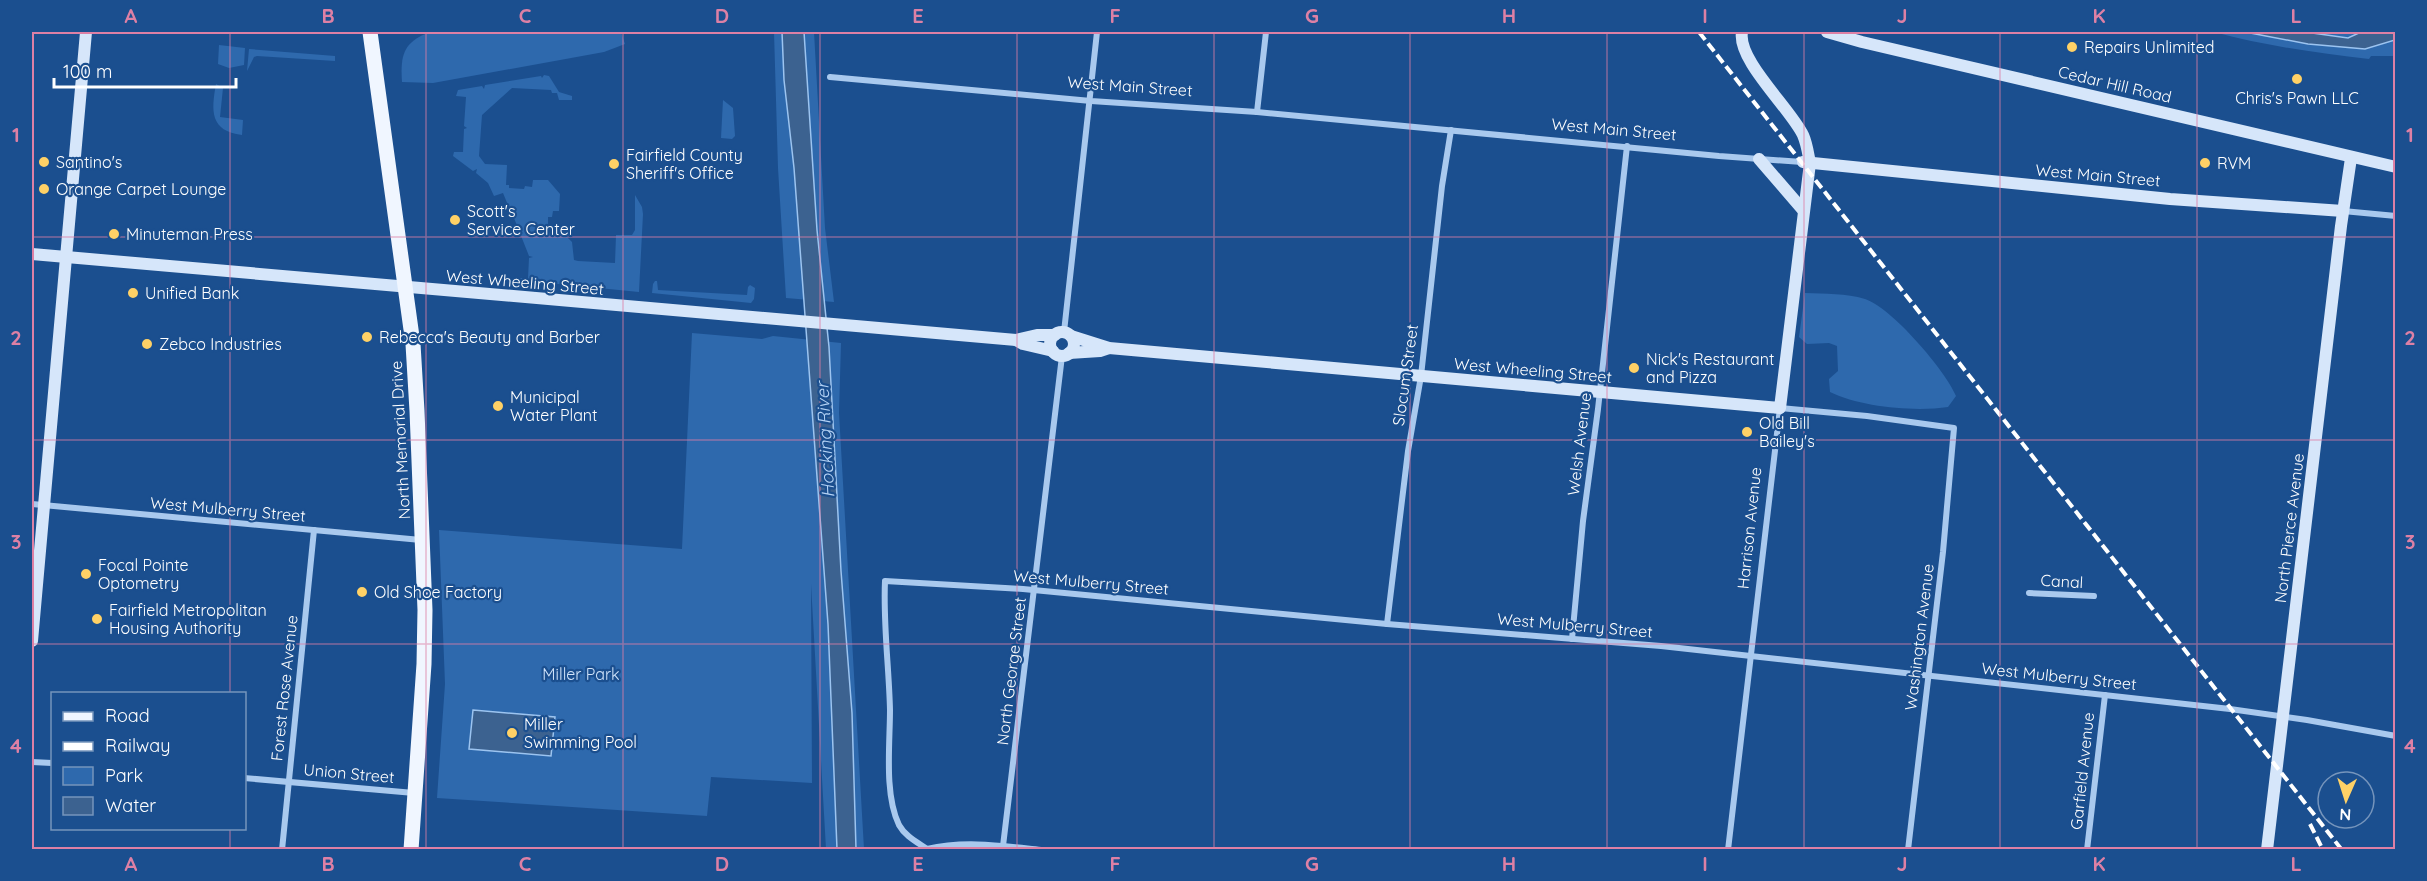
<svg xmlns="http://www.w3.org/2000/svg" width="2427" height="881" viewBox="0 0 2427 881" font-family="Quicksand,sans-serif">
  <style>
    .green { fill: #2e69ad }
    .water { fill: #3c6290; stroke: #9cc4f0; stroke-width: 1.5 }
    .lines { fill: none; stroke-linecap: round; stroke-linejoin: round }
    .street { stroke: #a9c9ee; stroke-width: 6 }
    .secondary { stroke: #d6e6fa; stroke-width: 12 }
    .primary { stroke: #f0f6ff; stroke-width: 15 }
    .rail { stroke: #fff; stroke-width: 4; stroke-dasharray: 10 4.5; stroke-linecap: butt }
    .grid { fill: none; stroke: #dd80a5; stroke-width: 1.5; stroke-opacity: 0.55 }
    .poi-dot { fill: #ffd166; stroke: #1b4f8f; stroke-width: 2 }
    .labels { text-anchor: middle; dominant-baseline: central; stroke-width: 4.5; stroke-linejoin: round; paint-order: stroke }
    .poi-label { font-size: 16px; fill: #fff; stroke: #1b4f8f; text-anchor: start }
    .street-label { font-size: 16px; fill: #fff; stroke: #1b4f8f }
    .park-label { font-size: 16px; fill: #cfe3fa; stroke: #1b4f8f }
    .water-label { font-size: 18px; font-style: italic; fill: #b5d3f5; stroke: #1b4f8f }
    .neatline { fill: none; stroke: #dd80a5; stroke-width: 2 }
    .grid-label { font-size: 20px; text-anchor: middle; font-weight: bold; fill: #dd80a5 }
  </style>
  <rect width="100%" height="100%" fill="#1b4f8f"/>
  <!-- green -->
  <g class="green">
    <path d="M 430,32 L 621,32 L 625,44 L 604,52 L 433,83 L 402,82 C 400,54 404,42 430,32 Z"/>
    <path d="M 774,32 L 814,32 L 825,228 L 834,302 L 786,298 L 778,168 Z"/>
    <path d="M 2214,32 L 2395,32 L 2395,56 L 2371,56 L 2369,59 C 2317,53 2266,46 2214,32 Z"/>
    <path d="M 219,45 L 245,48 L 244,65 L 229,68 L 218,64 Z"/>
    <path d="M 249,49 L 335,56 L 335,61 L 257,56 L 254,57 L 247,71 Z"/>
    <path d="M 544,75 L 549,76 L 559,92 L 572,96 L 572,100 L 559,100 L 557,93 L 552,93 L 551,90 L 512,88 L 482,115 L 479,156 L 485,164 L 507,165 L 506,185 L 509,185 L 509,188 L 524,189 L 525,186 L 532,187 L 533,180 L 548,180 L 560,194 L 559,211 L 553,211 L 552,217 L 548,217 L 548,231 L 551,234 L 565,235 L 572,242 L 574,260 L 578,261 L 615,263 L 616,235 L 632,235 L 635,230 L 635,195 L 642,207 L 643,214 L 639,292 L 518,280 L 518,278 L 528,278 L 529,258 L 533,257 L 529,256 L 512,213 L 514,210 L 510,210 L 503,193 L 494,196 L 488,183 L 476,173 L 477,169 L 473,171 L 453,156 L 454,152 L 463,152 L 464,129 L 467,128 L 464,126 L 466,97 L 456,96 L 458,90 L 482,86 L 484,89 L 485,85 L 541,76 L 542,78 Z"/>
    <path d="M 216,84 L 223,88 L 220,117 L 243,120 L 242,135 C 210,131 211,111 216,84 Z"/>
    <path d="M 723,100 L 733,108 L 735,136 L 732,139 L 721,138 Z"/>
    <path d="M 655,281 L 657,281 L 658,290 L 747,295 L 748,287 L 750,285 L 755,288 L 754,299 L 751,303 L 652,293 L 653,284 Z"/>
    <path d="M 1805,293 C 1825,294 1846,293 1865,299 C 1891,307 1946,371 1956,396 L 1948,407 C 1914,412 1861,407 1830,392 L 1829,379 L 1838,371 L 1837,346 L 1829,343 L 1807,344 L 1799,337 Z"/>
    <path d="M 692,333 L 762,339 L 773,336 L 841,343 L 839,413 L 864,849 L 826,849 L 811,584 L 812,783 L 711,777 L 707,816 L 437,798 L 445,684 L 439,530 L 682,549 Z"/>
  </g>
  <!-- water -->
  <g class="water">
    <path d="M 782,32 L 804,32 L 817,230 L 829,347 L 841,571 L 852,713 L 856,849 L 837,849 L 828,624 L 794,168 L 784,80 Z"/>
    <path d="M 2245,32 L 2305,32 L 2348,38 L 2361,32 L 2395,32 L 2395,40 L 2365,49 L 2308,44 Z"/>
    <path d="M 473,710 L 555,717 L 551,756 L 469,749 Z"/>
  </g>
  <g class="lines">
    <!-- street -->
    <g class="street">
      <path d="M 830,77 L 1091,101 L 1257,112 L 1719,156 L 1802,162"/>
      <path d="M 1257,112 L 1266,32"/>
      <path d="M 2343,211 L 2396,216"/>
      <path d="M 1064,332 L 1097,32"/>
      <path d="M 32,504 L 421,540"/>
      <path d="M 2029,593 L 2094,596"/>
      <path d="M 1387,624 L 1408,451 L 1421,376 L 1442,186 L 1451,130"/>
      <path d="M 1572,639 L 1583,521 L 1598,409 L 1627,146"/>
      <path d="M 32,762 L 52,763"/>
      <path d="M 244,778 L 414,793"/>
      <path d="M 1003,846 L 1062,356"/>
      <path d="M 927,849 C 917,842 905,836 899,825 C 884,794 890,744 890,710 C 889,667 883,624 885,581 L 1023,589 L 1387,624 L 1661,646 L 2230,709 L 2307,720 L 2396,736"/>
      <path d="M 927,849 C 965,840 1003,846 1041,850"/>
      <path d="M 282,850 L 314,530"/>
      <path d="M 1728,850 L 1780,408 L 1867,416 L 1954,428 L 1943,552 L 1908,850"/>
      <path d="M 2087,850 L 2105,695"/>
    </g>
    <!-- secondary -->
    <g class="secondary">
      <path d="M 1827,32 L 1862,42 L 2396,167"/>
      <path d="M 1759,159 L 1803,210"/>
      <path d="M 1803,162 L 2170,199 L 2343,211"/>
      <path d="M 32,254 L 1016,340 L 1023,344 L 1053,351"/>
      <circle cx="1062" cy="344" r="12"/>
      <path d="M 1071,336 L 1109,348 L 1780,408 L 1810,163 C 1808,153 1807,144 1803,135 C 1790,108 1737,60 1742,32"/>
      <path d="M 1016,340 L 1037,335 L 1055,335"/>
      <path d="M 1069,353 L 1100,351 L 1109,348"/>
      <path d="M 32,641 L 86,32"/>
      <path d="M 2267,850 L 2341,226 L 2351,158"/>
    </g>
    <!-- primary -->
    <path class="primary" d="M 370,32 L 413,344 L 417,411 L 425,610 L 424,664 L 411,850"/>
    <!-- rail -->
    <g class="rail">
      <path d="M 1699,32 L 2342,850"/>
      <path d="M 2310,824 L 2323,850"/>
    </g>
  </g>
  <!-- grid -->
  <path class="grid" d="M 230,32 L 230,694M 426,32 L 426,850M 623,32 L 623,850M 820,32 L 820,850M 1017,32 L 1017,850M 1214,32 L 1214,850M 1410,32 L 1410,850M 1607,32 L 1607,850M 1804,32 L 1804,850M 2000,32 L 2000,850M 2197,32 L 2197,850M 32,237 L 2396,237M 32,440 L 2396,440M 32,644 L 2396,644M 230,828 L 230,850"/>
  <!-- markers -->
  <g class="poi-dot">
    <circle cx="2072" cy="47" r="6"/>
    <circle cx="2297" cy="79" r="6"/>
    <circle cx="44" cy="162" r="6"/>
    <circle cx="2205" cy="163" r="6"/>
    <circle cx="614" cy="164" r="6"/>
    <circle cx="44" cy="189" r="6"/>
    <circle cx="455" cy="220" r="6"/>
    <circle cx="114" cy="234" r="6"/>
    <circle cx="133" cy="293" r="6"/>
    <circle cx="367" cy="337" r="6"/>
    <circle cx="147" cy="344" r="6"/>
    <circle cx="1634" cy="368" r="6"/>
    <circle cx="498" cy="406" r="6"/>
    <circle cx="1747" cy="432" r="6"/>
    <circle cx="86" cy="574" r="6"/>
    <circle cx="362" cy="592" r="6"/>
    <circle cx="97" cy="619" r="6"/>
    <circle cx="512" cy="733" r="6"/>
  </g>
  <g class="labels">
    <!-- poi labels -->
    <g class="poi-label">
      <text x="2084" y="47">Repairs Unlimited</text>
      <text x="2297" y="98" text-anchor="middle">Chris's Pawn LLC</text>
      <text x="626" y="155">Fairfield County<tspan x="626" dy="18">Sheriff's Office</tspan></text>
      <text x="56" y="162">Santino's</text>
      <text x="2217" y="163">RVM</text>
      <text x="56" y="189">Orange Carpet Lounge</text>
      <text x="467" y="211">Scott's<tspan x="467" dy="18">Service Center</tspan></text>
      <text x="126" y="234">Minuteman Press</text>
      <text x="145" y="293">Unified Bank</text>
      <text x="379" y="337">Rebecca's Beauty and Barber</text>
      <text x="159" y="344">Zebco Industries</text>
      <text x="1646" y="359">Nick's Restaurant<tspan x="1646" dy="18">and Pizza</tspan></text>
      <text x="510" y="397">Municipal<tspan x="510" dy="18">Water Plant</tspan></text>
      <text x="1759" y="423">Old Bill<tspan x="1759" dy="18">Bailey's</tspan></text>
      <text x="98" y="565">Focal Pointe<tspan x="98" dy="18">Optometry</tspan></text>
      <text x="374" y="592">Old Shoe Factory</text>
      <text x="109" y="610">Fairfield Metropolitan<tspan x="109" dy="18">Housing Authority</tspan></text>
      <text x="524" y="724">Miller<tspan x="524" dy="18">Swimming Pool</tspan></text>
    </g>
    <!-- street labels -->
    <g class="street-label">
      <text transform="translate(2115 84) rotate(13)">Cedar Hill Road</text>
      <text transform="translate(1130 86) rotate(4)">West Main Street</text>
      <text transform="translate(1614 129) rotate(5)">West Main Street</text>
      <text transform="translate(2098 175) rotate(5)">West Main Street</text>
      <text transform="translate(525 282) rotate(5)">West Wheeling Street</text>
      <text transform="translate(1533 370) rotate(5)">West Wheeling Street</text>
      <text transform="translate(1405 375) rotate(-82)">Slocum Street</text>
      <text transform="translate(400 440) rotate(-93)">North Memorial Drive</text>
      <text transform="translate(1579 444) rotate(-83)">Welsh Avenue</text>
      <text transform="translate(228 509) rotate(5)">West Mulberry Street</text>
      <text transform="translate(1749 528) rotate(-84)">Harrison Avenue</text>
      <text transform="translate(2289 528) rotate(-83)">North Pierce Avenue</text>
      <text transform="translate(2062 581) rotate(3)">Canal</text>
      <text transform="translate(1091 582) rotate(5)">West Mulberry Street</text>
      <text transform="translate(1575 625) rotate(5)">West Mulberry Street</text>
      <text transform="translate(1919 637) rotate(-83)">Washington Avenue</text>
      <text transform="translate(1011 671) rotate(-83)">North George Street</text>
      <text transform="translate(2059 676) rotate(6)">West Mulberry Street</text>
      <text transform="translate(284 688) rotate(-84)">Forest Rose Avenue</text>
      <text transform="translate(2082 771) rotate(-84)">Garfield Avenue</text>
      <text transform="translate(349 773) rotate(5)">Union Street</text>
    </g>
    <!-- park labels -->
    <g class="park-label">
      <text x="581" y="674">Miller Park</text>
    </g>
    <!-- water labels -->
    <g class="water-label">
      <text transform="translate(825 440) rotate(-93)">Hocking River</text>
    </g>
  </g>
  <!-- border -->
  <rect width="2427" height="881" fill="none" stroke="#1b4f8f" stroke-width="66"/>
  <!-- legend -->
  <rect x="51" y="692" width="195" height="138" fill="#1b4f8f" stroke="#7695bc" stroke-width="1.5"/>
  <rect x="63" y="712" width="30" height="9" fill="#f0f6ff" stroke="#7695bc" stroke-width="1.5"/>
  <text x="105" y="722" font-size="18" fill="#ffffff">Road</text>
  <rect x="63" y="742" width="30" height="9" fill="#ffffff" stroke="#7695bc" stroke-width="1.5"/>
  <text x="105" y="752" font-size="18" fill="#ffffff">Railway</text>
  <rect x="63" y="767" width="30" height="18" fill="#2e69ad" stroke="#7695bc" stroke-width="1.5"/>
  <text x="105" y="782" font-size="18" fill="#ffffff">Park</text>
  <rect x="63" y="797" width="30" height="18" fill="#3c6290" stroke="#7695bc" stroke-width="1.5"/>
  <text x="105" y="812" font-size="18" fill="#ffffff">Water</text>
  <!-- north arrow -->
  <g transform="translate(2346 800) rotate(183)"><circle r="28" fill="#1b4f8f" stroke="#7695bc" stroke-width="1.5"/>
  <path d="M0-4.5L10 22L0 15L-10 22Z" fill="#ffd166"/>
  <text y="-9" font-size="16" font-weight="bold" text-anchor="middle" fill="#ffffff">N</text>
  </g>
  <!-- scale -->
  <path d="M54 78v9h182v-9" fill="none" stroke="#ffffff" stroke-width="3"/>
  <text x="63" y="78" font-size="18" fill="#ffffff" stroke="#1b4f8f" stroke-width="4.5" paint-order="stroke">100 m</text>
  <rect x="33" y="33" width="2361" height="815" class="neatline"/>
  <g class="grid-label">
    <text x="131" y="23">A</text>
    <text x="328" y="23">B</text>
    <text x="525" y="23">C</text>
    <text x="722" y="23">D</text>
    <text x="918" y="23">E</text>
    <text x="1115" y="23">F</text>
    <text x="1312" y="23">G</text>
    <text x="1509" y="23">H</text>
    <text x="1705" y="23">I</text>
    <text x="1902" y="23">J</text>
    <text x="2099" y="23">K</text>
    <text x="2296" y="23">L</text>
    <text x="16" y="142">1</text>
    <text x="2410" y="142">1</text>
    <text x="16" y="345">2</text>
    <text x="2410" y="345">2</text>
    <text x="16" y="549">3</text>
    <text x="2410" y="549">3</text>
    <text x="16" y="753">4</text>
    <text x="2410" y="753">4</text>
    <text x="131" y="871">A</text>
    <text x="328" y="871">B</text>
    <text x="525" y="871">C</text>
    <text x="722" y="871">D</text>
    <text x="918" y="871">E</text>
    <text x="1115" y="871">F</text>
    <text x="1312" y="871">G</text>
    <text x="1509" y="871">H</text>
    <text x="1705" y="871">I</text>
    <text x="1902" y="871">J</text>
    <text x="2099" y="871">K</text>
    <text x="2296" y="871">L</text>
  </g>
</svg>
